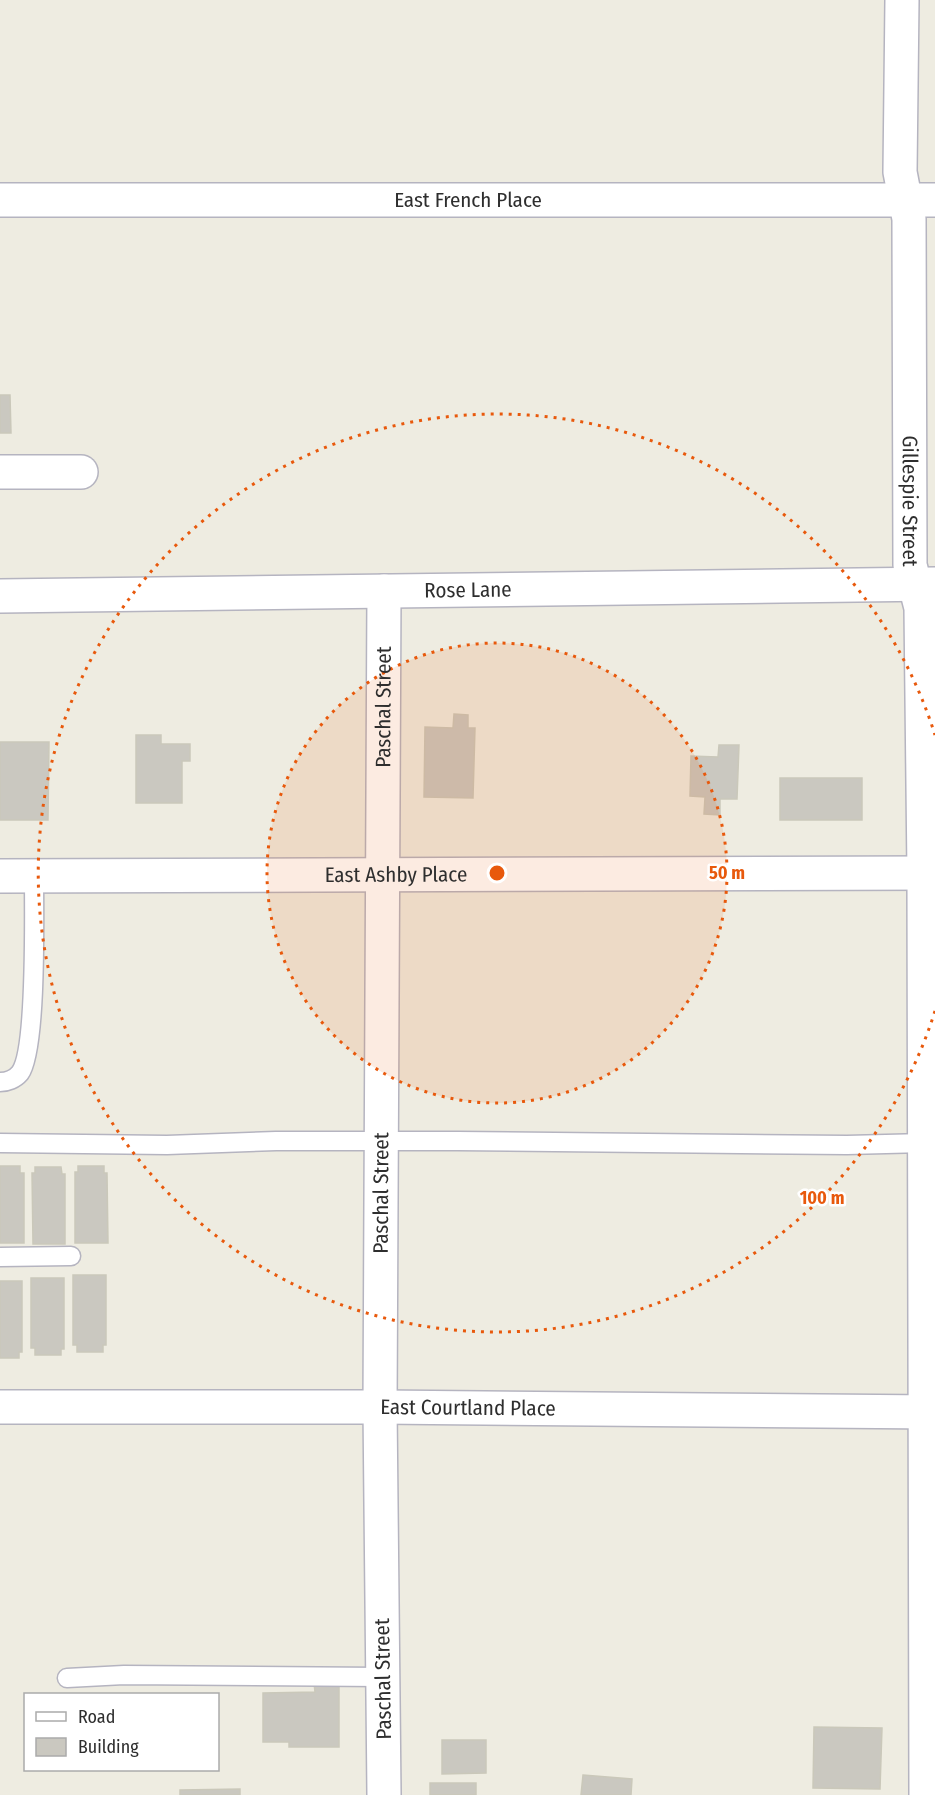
<svg xmlns="http://www.w3.org/2000/svg" width="935" height="1795" viewBox="0 0 935 1795" font-family="'Fira Sans Condensed',sans-serif">
  <style>
    .building { fill: #cac8c0; stroke: #cac8ba; stroke-width: 1.5 }
    .lines { fill: none; stroke-linecap: round; stroke-linejoin: round }
    .service-casing { stroke: #b5b4c0; stroke-width: 21 }
    .minor-casing { stroke: #b5b4c0; stroke-width: 36 }
    .secondary-casing { stroke: #b5b4c0; stroke-width: 36 }
    .service { stroke: #fff; stroke-width: 18 }
    .minor { stroke: #fff; stroke-width: 33 }
    .secondary { stroke: #fff; stroke-width: 33 }
    .ring { fill: none; stroke: #e8590c; stroke-width: 3; stroke-dasharray: 3 6 }
    .labels { text-anchor: middle; dominant-baseline: central; stroke-width: 5; stroke-linejoin: round; paint-order: stroke }
    .street-label { font-size: 21px; fill: #2e2e2e; stroke: #fff }
    .centre { fill: #e8590c; stroke: #fff; stroke-width: 3 }
    .ring-label { font-size: 18px; text-anchor: middle; font-weight: bold; fill: #e8590c; stroke: #fff; stroke-width: 5; stroke-linejoin: round; paint-order: stroke }
  </style>
  <rect width="100%" height="100%" fill="#eeece1"/>
  <!-- building -->
  <g class="building">
    <path d="M 0,395 L 10,395 L 11,433 L 0,433 Z"/>
    <path d="M 454,714 L 468,715 L 468,728 L 475,728 L 473,798 L 424,797 L 425,727 L 453,728 Z"/>
    <path d="M 136,735 L 161,735 L 161,744 L 190,744 L 190,761 L 182,761 L 182,803 L 136,803 Z"/>
    <path d="M 0,742 L 49,742 L 48,820 L 0,820 Z"/>
    <path d="M 719,745 L 739,745 L 737,799 L 720,799 L 720,815 L 704,814 L 705,797 L 690,796 L 691,756 L 718,757 Z"/>
    <rect x="780" y="778" width="82" height="42"/>
    <path d="M 0,1166 L 20,1166 L 20,1173 L 24,1173 L 24,1243 L 0,1243 Z"/>
    <path d="M 78,1166 L 104,1166 L 104,1173 L 107,1173 L 108,1243 L 75,1243 L 75,1172 L 78,1172 Z"/>
    <path d="M 35,1167 L 61,1167 L 62,1174 L 65,1174 L 65,1244 L 33,1244 L 32,1173 L 35,1173 Z"/>
    <path d="M 73,1275 L 106,1275 L 106,1345 L 103,1345 L 103,1352 L 77,1352 L 77,1345 L 73,1345 Z"/>
    <path d="M 31,1278 L 64,1278 L 64,1349 L 61,1349 L 61,1355 L 35,1355 L 35,1348 L 31,1348 Z"/>
    <path d="M 0,1281 L 22,1281 L 22,1352 L 19,1352 L 19,1358 L 0,1358 Z"/>
    <path d="M 314,1683 L 339,1683 L 339,1747 L 289,1747 L 289,1742 L 263,1742 L 263,1693 L 315,1692 Z"/>
    <path d="M 814,1727 L 882,1728 L 880,1789 L 813,1788 Z"/>
    <path d="M 442,1740 L 486,1740 L 486,1773 L 442,1774 Z"/>
    <path d="M 583,1775 L 632,1779 L 631,1795 L 581,1795 Z"/>
    <rect x="430" y="1783" width="46" height="12"/>
    <path d="M 240,1789 L 240,1795 L 180,1795 L 180,1790 Z"/>
  </g>
  <g class="lines">
    <!-- service casing -->
    <g class="service-casing">
      <g id="service">
        <path d="M 0,1082 C 7,1082 15,1079 20,1073 C 37,1050 34,912 34,877"/>
        <path d="M 0,1143 L 167,1145 L 276,1141 L 457,1141 L 847,1145 L 925,1143"/>
        <path d="M 0,1257 L 71,1256"/>
        <path d="M 67,1678 L 124,1675 L 382,1677"/>
      </g>
    </g>
    <!-- minor casing -->
    <g class="minor-casing">
      <g id="minor">
        <path id="s1" d="M 902,0 L 900,172 L 909,219 L 910,565 L 921,608 L 924,873 L 926,1795"/>
        <path id="s2" d="M 0,200 L 935,200"/>
        <path d="M 0,472 L 81,472"/>
        <path id="s3" d="M 0,596 L 935,584"/>
        <path id="s4" d="M 0,1407 L 380,1407 L 935,1412"/>
        <path id="s5" d="M 384,1795 L 380,1407 L 384,591"/>
      </g>
    </g>
    <!-- secondary casing -->
    <g class="secondary-casing">
      <g id="secondary">
        <path id="s6" d="M 0,876 L 935,873"/>
      </g>
    </g>
    <!-- service -->
    <use href="#service" class="service"/>
    <!-- minor -->
    <use href="#minor" class="minor"/>
    <!-- secondary -->
    <use href="#secondary" class="secondary"/>
  </g>
  <!-- distance rings -->
  <circle cx="497" cy="873" r="230" fill="#e8590c" fill-opacity=".12"/>
  <g class="ring">
    <circle cx="497" cy="873" r="230"/>
    <path d="M935 1011A459 459 0 1 1 935 735"/>
  </g>
  <g class="labels">
    <!-- street labels -->
    <g class="street-label">
      <text stroke="none"><textPath href="#s2" startOffset="468">East French Place</textPath></text>
      <text stroke="none"><textPath href="#s1" startOffset="502">Gillespie Street</textPath></text>
      <text stroke="none"><textPath href="#s3" startOffset="468">Rose Lane</textPath></text>
      <text stroke="none"><textPath href="#s5" startOffset="1088">Paschal Street</textPath></text>
      <text stroke="none"><textPath href="#s6" startOffset="396">East Ashby Place</textPath></text>
      <text stroke="none"><textPath href="#s5" startOffset="602">Paschal Street</textPath></text>
      <text stroke="none"><textPath href="#s4" startOffset="468">East Courtland Place</textPath></text>
      <text transform="translate(383 1679) rotate(-91)">Paschal Street</text>
    </g>
  </g>
  <circle cx="497" cy="873" r="9" class="centre"/>
  <g class="ring-label">
    <text x="727" y="879">50 m</text>
    <text x="822" y="1204">100 m</text>
  </g>
  <!-- legend -->
  <rect x="24" y="1693" width="195" height="78" fill="#ffffff" stroke="#ababab" stroke-width="1.5"/>
  <rect x="36" y="1712" width="30" height="9" fill="#ffffff" stroke="#ababab" stroke-width="1.5"/>
  <text x="78" y="1723" font-size="18" fill="#2e2e2e">Road</text>
  <rect x="36" y="1738" width="30" height="18" fill="#cac8c0" stroke="#ababab" stroke-width="1.5"/>
  <text x="78" y="1753" font-size="18" fill="#2e2e2e">Building</text>
</svg>
